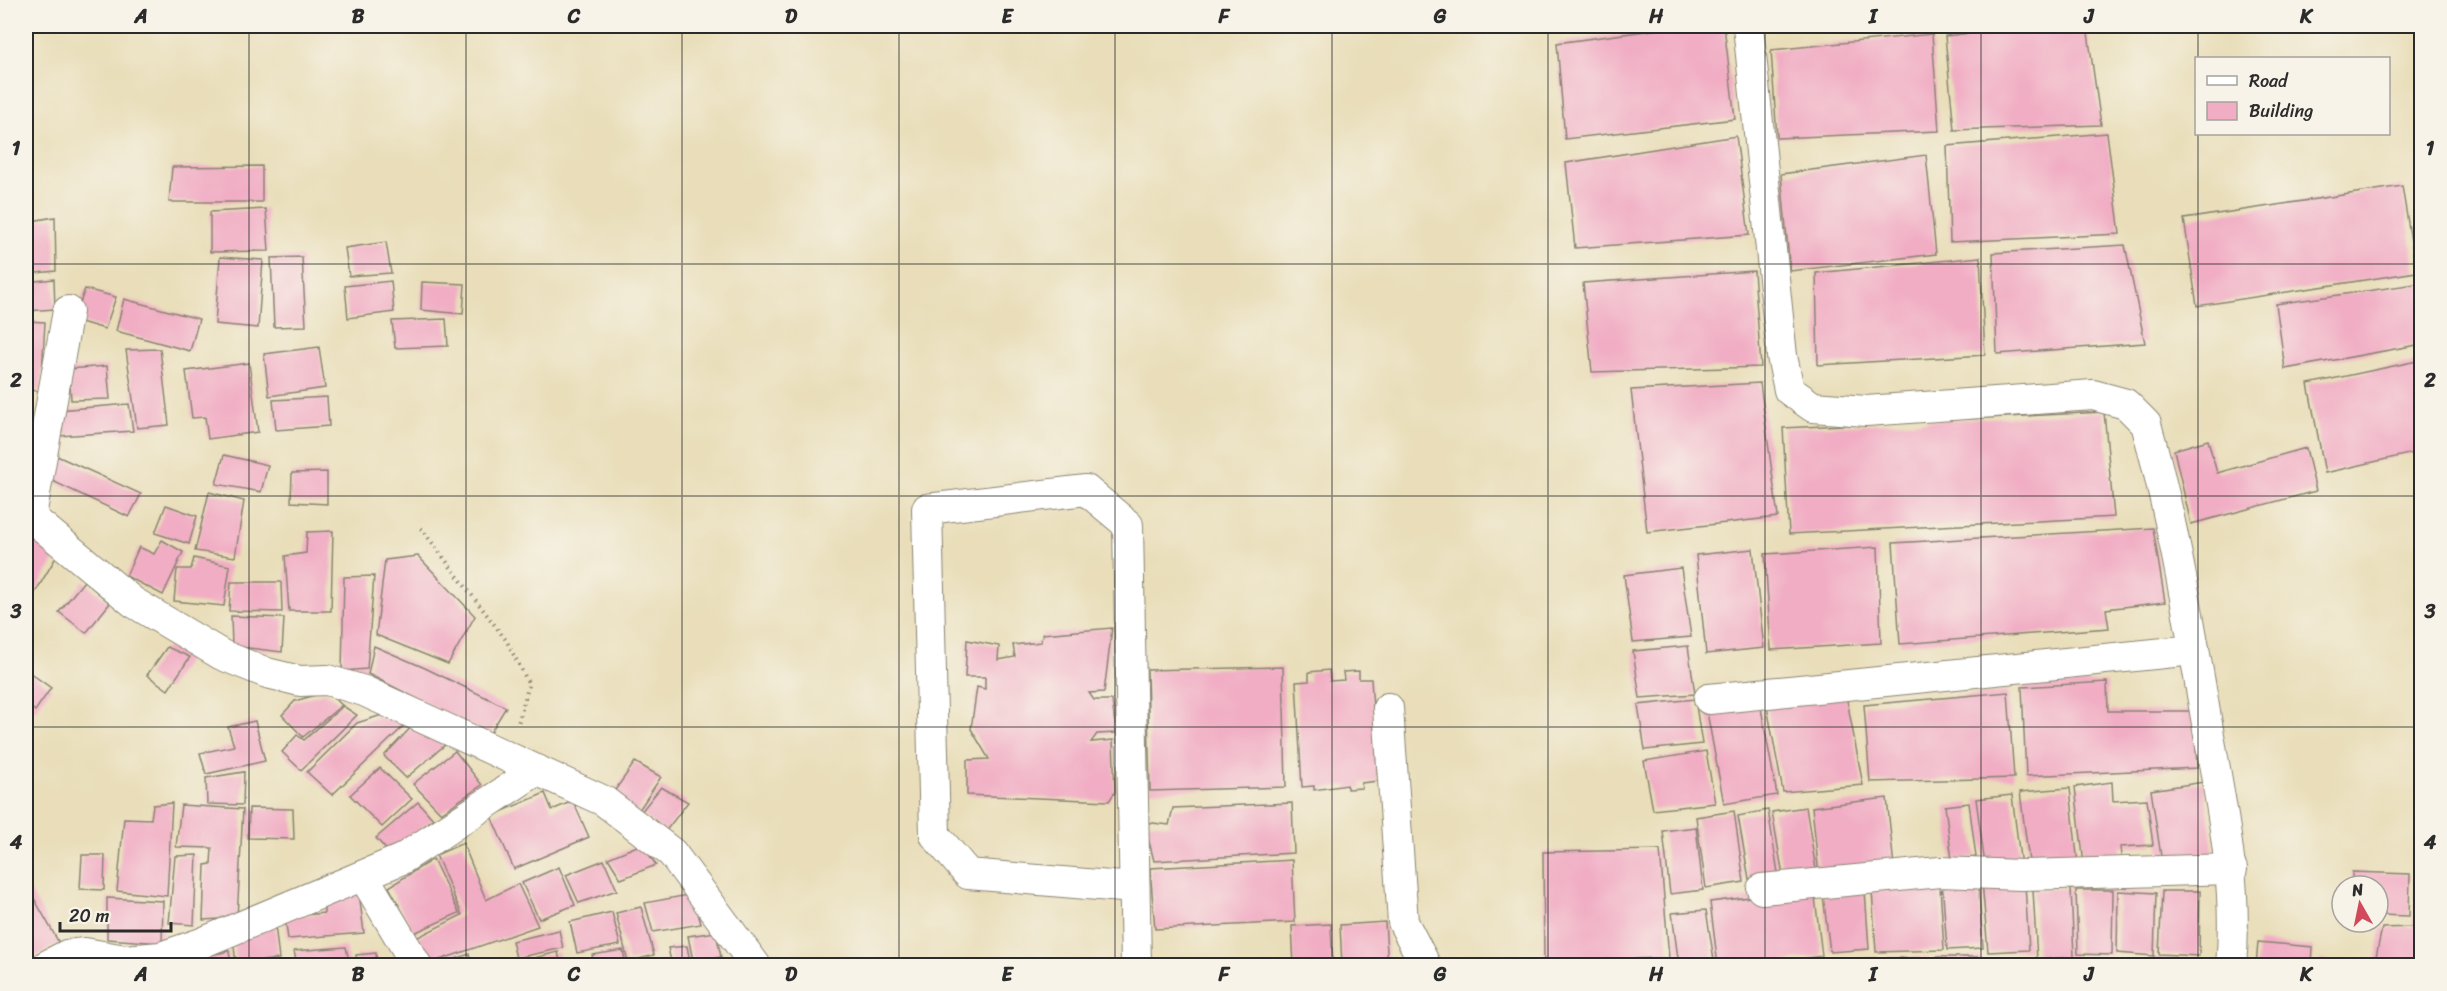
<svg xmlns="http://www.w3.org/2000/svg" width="2447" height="991" viewBox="0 0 2447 991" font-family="Sriracha,sans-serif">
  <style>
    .building { fill: #f1adc4 }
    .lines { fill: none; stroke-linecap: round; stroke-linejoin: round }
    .minor-casing { stroke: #8a8472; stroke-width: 32 }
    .path { stroke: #8a8472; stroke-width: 4; stroke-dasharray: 1.5 4.5; stroke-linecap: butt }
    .minor { stroke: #fff; stroke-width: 30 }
    .grid { fill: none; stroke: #2b2b2b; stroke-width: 1.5; stroke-opacity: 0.55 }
    .neatline { fill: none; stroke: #2b2b2b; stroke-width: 2 }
    .grid-label { font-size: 20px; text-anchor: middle; font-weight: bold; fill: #2b2b2b }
  </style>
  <rect width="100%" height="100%" fill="#f7f3e8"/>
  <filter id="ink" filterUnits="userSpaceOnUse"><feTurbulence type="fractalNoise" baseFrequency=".0167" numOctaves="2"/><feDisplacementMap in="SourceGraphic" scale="12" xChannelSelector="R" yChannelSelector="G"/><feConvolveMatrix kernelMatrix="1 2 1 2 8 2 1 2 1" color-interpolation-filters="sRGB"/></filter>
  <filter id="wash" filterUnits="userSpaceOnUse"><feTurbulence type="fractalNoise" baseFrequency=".008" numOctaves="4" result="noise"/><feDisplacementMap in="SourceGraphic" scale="24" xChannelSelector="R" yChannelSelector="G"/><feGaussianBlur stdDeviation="1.35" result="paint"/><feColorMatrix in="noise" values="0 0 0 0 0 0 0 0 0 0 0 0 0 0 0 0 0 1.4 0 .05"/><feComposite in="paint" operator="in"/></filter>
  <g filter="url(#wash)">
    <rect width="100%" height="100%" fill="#e9deb9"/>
    <g id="blocks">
      <!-- building -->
      <g class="building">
        <path d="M 1683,26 L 1724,26 L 1735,119 L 1565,139 L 1557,43 Z"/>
        <path d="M 2030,26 L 2087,26 L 2101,125 L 1954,130 L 1945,36 Z"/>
        <path d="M 1932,34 L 1939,131 L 1777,138 L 1771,50 Z"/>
        <path d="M 2107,133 L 2120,234 L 1950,242 L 1947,146 Z"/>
        <path d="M 1736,136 L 1749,235 L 1575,248 L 1566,163 Z"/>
        <path d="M 1926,155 L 1936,254 L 1790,271 L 1781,174 Z"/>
        <path d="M 262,166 L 262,202 L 169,202 L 172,167 Z"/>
        <path d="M 2402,186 L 2416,272 L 2197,306 L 2184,219 Z"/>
        <path d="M 266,209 L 269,251 L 210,252 L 210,212 Z"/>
        <path d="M 55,217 L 56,271 L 26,274 L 26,222 Z"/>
        <path d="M 386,242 L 391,273 L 349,276 L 345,248 Z"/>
        <path d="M 2125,245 L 2145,343 L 1997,354 L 1993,253 Z"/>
        <path d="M 220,257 L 263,260 L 258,328 L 215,324 Z"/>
        <path d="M 302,257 L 306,326 L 274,327 L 271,258 Z"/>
        <path d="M 1980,257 L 1985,355 L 1818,365 L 1816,273 Z"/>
        <path d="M 1754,271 L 1761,367 L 1592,372 L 1583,283 Z"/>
        <path d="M 54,279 L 55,309 L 26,311 L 26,282 Z"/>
        <path d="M 391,281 L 394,312 L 348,318 L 345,286 Z"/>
        <path d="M 422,282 L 465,284 L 463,314 L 421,310 Z"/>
        <path d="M 2422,283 L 2422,344 L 2285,369 L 2276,304 Z"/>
        <path d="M 85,289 L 116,297 L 105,329 L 74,320 Z"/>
        <path d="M 124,299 L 199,319 L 190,351 L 116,331 Z"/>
        <path d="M 446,319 L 448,346 L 395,348 L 392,321 Z"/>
        <path d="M 26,321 L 45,322 L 41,391 L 26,390 Z"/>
        <path d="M 319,347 L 325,388 L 269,396 L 264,354 Z"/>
        <path d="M 160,349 L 169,425 L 137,428 L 126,350 Z"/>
        <path d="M 2422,360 L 2422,451 L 2325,473 L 2308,384 Z"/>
        <path d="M 249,363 L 258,432 L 208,439 L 205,417 L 192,418 L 186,371 Z"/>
        <path d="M 107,366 L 110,399 L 71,400 L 69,369 Z"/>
        <path d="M 1760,383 L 1778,517 L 1647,532 L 1631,390 Z"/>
        <path d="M 327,397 L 329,426 L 276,430 L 273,400 Z"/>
        <path d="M 129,404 L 133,431 L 59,436 L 58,410 Z"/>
        <path d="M 2104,412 L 2114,517 L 1789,534 L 1783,428 Z"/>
        <path d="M 2208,440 L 2217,473 L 2306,448 L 2316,491 L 2191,524 L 2174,450 Z"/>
        <path d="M 224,455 L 268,465 L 261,492 L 216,484 Z"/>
        <path d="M 57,456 L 141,494 L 129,517 L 46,478 Z"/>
        <path d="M 327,472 L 327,504 L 291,502 L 292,473 Z"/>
        <path d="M 209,492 L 244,501 L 235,557 L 195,551 Z"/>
        <path d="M 166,505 L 197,516 L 189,544 L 155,533 Z"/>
        <path d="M 2153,528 L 2165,602 L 2106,609 L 2109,628 L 1900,644 L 1893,543 Z"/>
        <path d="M 333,531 L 331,611 L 289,611 L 285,556 L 306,553 L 307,532 Z"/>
        <path d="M 26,534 L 58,554 L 26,608 Z"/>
        <path d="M 162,540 L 183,552 L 163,595 L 126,576 L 139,547 L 154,554 Z"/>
        <path d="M 1878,547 L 1881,643 L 1771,650 L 1765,554 Z"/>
        <path d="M 1753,549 L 1764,648 L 1706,654 L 1696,555 Z"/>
        <path d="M 418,556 L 475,616 L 448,664 L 376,635 L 385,560 Z"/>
        <path d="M 194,558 L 230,566 L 224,606 L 174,601 L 177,569 L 191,569 Z"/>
        <path d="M 1681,568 L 1691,637 L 1633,642 L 1624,575 Z"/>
        <path d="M 374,576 L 367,669 L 342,671 L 344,577 Z"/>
        <path d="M 84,581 L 110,603 L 86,633 L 59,612 Z"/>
        <path d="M 231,582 L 281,582 L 282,612 L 229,611 Z"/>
        <path d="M 231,616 L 284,618 L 282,652 L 232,646 Z"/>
        <path d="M 1112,628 L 1104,692 L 1089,693 L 1094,700 L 1112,700 L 1116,733 L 1097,734 L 1091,742 L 1113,740 L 1115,792 L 1109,801 L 967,795 L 967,760 L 989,759 L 971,729 L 977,687 L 985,689 L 985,677 L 965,677 L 967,640 L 999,646 L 998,660 L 1015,657 L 1013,645 L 1041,642 L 1042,634 Z"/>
        <path d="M 374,646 L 425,668 L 506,707 L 489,735 L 368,674 Z"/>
        <path d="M 1688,646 L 1695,694 L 1640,698 L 1633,651 Z"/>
        <path d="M 167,647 L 190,657 L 168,690 L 147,675 Z"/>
        <path d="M 1283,667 L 1286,787 L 1150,791 L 1147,670 Z"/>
        <path d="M 26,670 L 51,688 L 35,711 L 26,704 Z"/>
        <path d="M 1329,670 L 1330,681 L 1344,680 L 1343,672 L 1359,671 L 1359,679 L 1371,679 L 1378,781 L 1361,783 L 1362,788 L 1347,789 L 1347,785 L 1314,790 L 1314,786 L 1302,787 L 1296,682 L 1309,681 L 1309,672 Z"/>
        <path d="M 2107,682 L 2108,711 L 2194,711 L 2197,768 L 2026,776 L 2022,687 Z"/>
        <path d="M 326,692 L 342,705 L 303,737 L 282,715 L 295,701 Z"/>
        <path d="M 2008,692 L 2014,778 L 1870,782 L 1864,705 Z"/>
        <path d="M 1846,695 L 1863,785 L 1783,792 L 1767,707 Z"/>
        <path d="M 1695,699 L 1702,744 L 1645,750 L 1638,705 Z"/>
        <path d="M 1760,703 L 1777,795 L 1724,804 L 1707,712 Z"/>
        <path d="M 343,706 L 357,715 L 301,770 L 282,752 L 297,735 L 304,740 Z"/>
        <path d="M 385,714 L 406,724 L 332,795 L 307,772 L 357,723 Z"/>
        <path d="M 255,721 L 265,761 L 206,774 L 200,753 L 234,746 L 228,727 Z"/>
        <path d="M 416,722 L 446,744 L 406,778 L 384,756 Z"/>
        <path d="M 455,751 L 482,785 L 441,813 L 413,784 Z"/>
        <path d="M 1706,751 L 1715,803 L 1653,810 L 1644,761 Z"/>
        <path d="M 635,762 L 661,777 L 637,813 L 613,793 Z"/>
        <path d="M 380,768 L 412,799 L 382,827 L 350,795 Z"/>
        <path d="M 244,772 L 243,805 L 207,804 L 206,778 Z"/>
        <path d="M 2112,782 L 2113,801 L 2147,799 L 2153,845 L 2120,847 L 2122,863 L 2084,865 L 2075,787 Z"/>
        <path d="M 2204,782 L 2215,862 L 2162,863 L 2151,790 Z"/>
        <path d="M 661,787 L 688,802 L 665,832 L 640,813 Z"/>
        <path d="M 2070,788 L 2078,866 L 2030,869 L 2020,792 Z"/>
        <path d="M 545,793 L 552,810 L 573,801 L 589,837 L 514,869 L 491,816 Z"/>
        <path d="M 2012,795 L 2021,866 L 1985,865 L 1976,799 Z"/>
        <path d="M 1887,798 L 1894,867 L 1819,876 L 1812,807 Z"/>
        <path d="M 418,802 L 433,819 L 390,854 L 376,838 Z"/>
        <path d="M 172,803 L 167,896 L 117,891 L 124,818 L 151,819 L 153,805 Z"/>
        <path d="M 1292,803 L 1294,853 L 1154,861 L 1144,822 L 1169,825 L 1173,808 Z"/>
        <path d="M 1969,803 L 1976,857 L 1952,860 L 1945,806 Z"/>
        <path d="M 181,805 L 243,809 L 237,918 L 203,920 L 205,865 L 211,864 L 212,848 L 176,847 Z"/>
        <path d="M 1806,807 L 1816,870 L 1783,876 L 1772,812 Z"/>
        <path d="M 249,808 L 293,809 L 294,839 L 248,838 Z"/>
        <path d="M 1768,810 L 1778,873 L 1749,879 L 1738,816 Z"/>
        <path d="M 1734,811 L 1744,882 L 1706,888 L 1696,817 Z"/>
        <path d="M 1696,827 L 1703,890 L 1670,894 L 1663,831 Z"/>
        <path d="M 463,843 L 486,900 L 518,884 L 538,926 L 428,964 L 416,938 L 462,915 L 436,855 Z"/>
        <path d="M 642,844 L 656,865 L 621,879 L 608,858 Z"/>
        <path d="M 1660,850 L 1669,958 L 1544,961 L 1543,852 Z"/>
        <path d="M 82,855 L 105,855 L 104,890 L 80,889 Z"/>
        <path d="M 197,855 L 194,925 L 169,923 L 175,856 Z"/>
        <path d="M 433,859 L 459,913 L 414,933 L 389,887 Z"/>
        <path d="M 604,860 L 617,890 L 579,903 L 566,875 Z"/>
        <path d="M 1292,860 L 1295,922 L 1155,929 L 1150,868 Z"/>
        <path d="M 2417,865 L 2422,865 L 2422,901 L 2416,901 Z"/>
        <path d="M 559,867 L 575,905 L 539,919 L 522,883 Z"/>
        <path d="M 2352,872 L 2410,874 L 2409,916 L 2378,915 L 2378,886 L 2352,886 Z"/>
        <path d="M 1978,879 L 1983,948 L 1947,950 L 1942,880 Z"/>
        <path d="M 1982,881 L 2025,884 L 2029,950 L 1988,952 Z"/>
        <path d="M 26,884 L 59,943 L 26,962 Z"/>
        <path d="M 1940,886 L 1944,950 L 1876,952 L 1872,890 Z"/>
        <path d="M 2071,888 L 2074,957 L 2037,960 L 2033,890 Z"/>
        <path d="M 1814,889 L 1822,956 L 1754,966 L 1718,966 L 1710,902 Z"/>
        <path d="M 2076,890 L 2113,890 L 2112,955 L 2078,954 Z"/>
        <path d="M 1865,891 L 1869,949 L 1830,952 L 1823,895 Z"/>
        <path d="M 2118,891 L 2156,893 L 2154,956 L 2117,953 Z"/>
        <path d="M 2162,891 L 2200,891 L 2199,956 L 2159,954 Z"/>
        <path d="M 359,893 L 364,933 L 288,939 L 285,917 L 324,913 L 324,900 Z"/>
        <path d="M 693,894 L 701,924 L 653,932 L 645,903 Z"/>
        <path d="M 107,898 L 163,901 L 162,943 L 107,939 Z"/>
        <path d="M 2415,905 L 2422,906 L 2422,966 L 2374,966 L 2382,928 L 2413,927 Z"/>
        <path d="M 641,907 L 654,955 L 628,962 L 616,913 Z"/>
        <path d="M 1706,910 L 1715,966 L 1679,966 L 1672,913 Z"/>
        <path d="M 612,912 L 620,945 L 577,953 L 570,922 Z"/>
        <path d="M 1385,922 L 1388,966 L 1342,966 L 1340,925 Z"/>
        <path d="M 275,924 L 279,959 L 236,964 L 233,938 Z"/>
        <path d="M 1331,924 L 1333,966 L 1294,966 L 1292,926 Z"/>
        <path d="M 559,930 L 563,948 L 516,958 L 512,941 Z"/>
        <path d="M 716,932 L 721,957 L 709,959 L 711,966 L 694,966 L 688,936 Z"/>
        <path d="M 2258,942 L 2313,947 L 2312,966 L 2256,966 Z"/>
        <path d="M 687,946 L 691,966 L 672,966 L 668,948 Z"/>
        <path d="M 346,947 L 350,966 L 297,966 L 294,951 Z"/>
        <path d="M 623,950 L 626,966 L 595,966 L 592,955 Z"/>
        <path d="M 229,951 L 231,966 L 173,966 L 173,963 Z"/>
        <path d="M 558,952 L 561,966 L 518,966 L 518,962 Z"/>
        <path d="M 376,953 L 377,966 L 357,966 L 356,955 Z"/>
        <path d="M 469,954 L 474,966 L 440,966 L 440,965 Z"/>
        <rect x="1936" y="957" width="46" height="9"/>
        <path d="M 1876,958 L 1877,966 L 1825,966 L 1825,960 Z"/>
        <rect x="1886" y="958" width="42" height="8"/>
        <path d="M 2153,958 L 2206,961 L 2206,966 L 2153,966 Z"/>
        <path d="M 591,960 L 592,966 L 570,966 L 570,963 Z"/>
        <path d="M 666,960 L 667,966 L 642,966 L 642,964 Z"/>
        <path d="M 2321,960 L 2342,965 L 2342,966 L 2320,966 Z"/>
        <path d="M 2060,961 L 2149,962 L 2149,966 L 2060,966 Z"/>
      </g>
    </g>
  </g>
  <g filter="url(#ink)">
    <use href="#blocks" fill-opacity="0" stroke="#8a8472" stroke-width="1.5"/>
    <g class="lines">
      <!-- minor casing -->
      <g class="minor-casing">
        <g id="minor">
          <path d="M 1748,26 L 1782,356 L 1789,390 L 1813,407 L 1866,411 L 2093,395 L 2126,404 L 2146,424 C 2173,520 2189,619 2206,718 C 2220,800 2239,882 2231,966"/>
          <path d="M 26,513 L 133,602 L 222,655 L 267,673 L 300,681 L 327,680 L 364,691 L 604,801 L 672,853 L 756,966"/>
          <path d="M 26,523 L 31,516 L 68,311"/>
          <path d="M 1709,699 L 2194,650"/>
          <path d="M 1388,708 L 1403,922 L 1426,966"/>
          <path d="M 364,877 L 417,966"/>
          <path d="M 1134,888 L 968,874 L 935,835 L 927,509 L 1086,490 L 1128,525 L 1136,966"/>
          <path d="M 1762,889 L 1940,872 L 2021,875 L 2232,869"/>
          <path d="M 46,966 L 67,955 L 85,953 L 125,960 L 161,957 L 199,944 L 402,859 L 537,770"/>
        </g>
      </g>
      <!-- path -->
      <path class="path" d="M 421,528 L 506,640 L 529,684 L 518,724"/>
      <!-- minor -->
      <use href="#minor" class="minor"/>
    </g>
  </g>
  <!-- grid -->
  <path class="grid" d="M 249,26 L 249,966M 466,26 L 466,966M 682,26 L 682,966M 899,26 L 899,966M 1115,26 L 1115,966M 1332,26 L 1332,966M 1548,26 L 1548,966M 1765,26 L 1765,966M 1981,26 L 1981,966M 2198,26 L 2198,58M 2198,134 L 2198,966M 26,264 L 2422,264M 26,496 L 2422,496M 26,727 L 2422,727"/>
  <!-- margin -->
  <rect width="2447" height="991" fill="none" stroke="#f7f3e8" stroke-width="66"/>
  <!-- legend -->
  <rect x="2195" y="57" width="195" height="78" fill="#f7f3e8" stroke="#a5a39c" stroke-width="1.5"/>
  <rect x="2207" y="76" width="30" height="9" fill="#ffffff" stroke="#a5a39c" stroke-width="1.5"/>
  <text x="2249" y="87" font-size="18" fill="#2b2b2b">Road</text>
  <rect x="2207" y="102" width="30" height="18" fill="#f1adc4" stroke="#a5a39c" stroke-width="1.5"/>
  <text x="2249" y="117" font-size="18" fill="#2b2b2b">Building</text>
  <!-- north arrow -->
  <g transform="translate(2360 904) rotate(351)"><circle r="28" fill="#f7f3e8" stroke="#a5a39c" stroke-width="1.5"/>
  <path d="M0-4.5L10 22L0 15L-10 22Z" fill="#d1495b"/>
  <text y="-9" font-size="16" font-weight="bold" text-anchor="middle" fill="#2b2b2b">N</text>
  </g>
  <!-- scale -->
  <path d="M60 922v9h111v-9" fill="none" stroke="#2b2b2b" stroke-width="3"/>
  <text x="69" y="922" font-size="18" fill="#2b2b2b" stroke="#f7f3e8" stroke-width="4.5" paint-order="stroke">20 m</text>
  <rect x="33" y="33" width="2381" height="925" class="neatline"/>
  <g class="grid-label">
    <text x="141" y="23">A</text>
    <text x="358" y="23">B</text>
    <text x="574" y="23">C</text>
    <text x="791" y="23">D</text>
    <text x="1007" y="23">E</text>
    <text x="1224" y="23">F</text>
    <text x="1440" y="23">G</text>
    <text x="1656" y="23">H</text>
    <text x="1873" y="23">I</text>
    <text x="2089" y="23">J</text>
    <text x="2306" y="23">K</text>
    <text x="16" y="155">1</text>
    <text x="2430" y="155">1</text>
    <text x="16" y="387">2</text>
    <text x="2430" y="387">2</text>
    <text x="16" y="618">3</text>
    <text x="2430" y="618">3</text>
    <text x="16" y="849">4</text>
    <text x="2430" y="849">4</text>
    <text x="141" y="981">A</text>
    <text x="358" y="981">B</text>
    <text x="574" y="981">C</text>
    <text x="791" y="981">D</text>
    <text x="1007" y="981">E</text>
    <text x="1224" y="981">F</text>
    <text x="1440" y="981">G</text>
    <text x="1656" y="981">H</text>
    <text x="1873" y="981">I</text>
    <text x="2089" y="981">J</text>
    <text x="2306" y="981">K</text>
  </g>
</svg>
